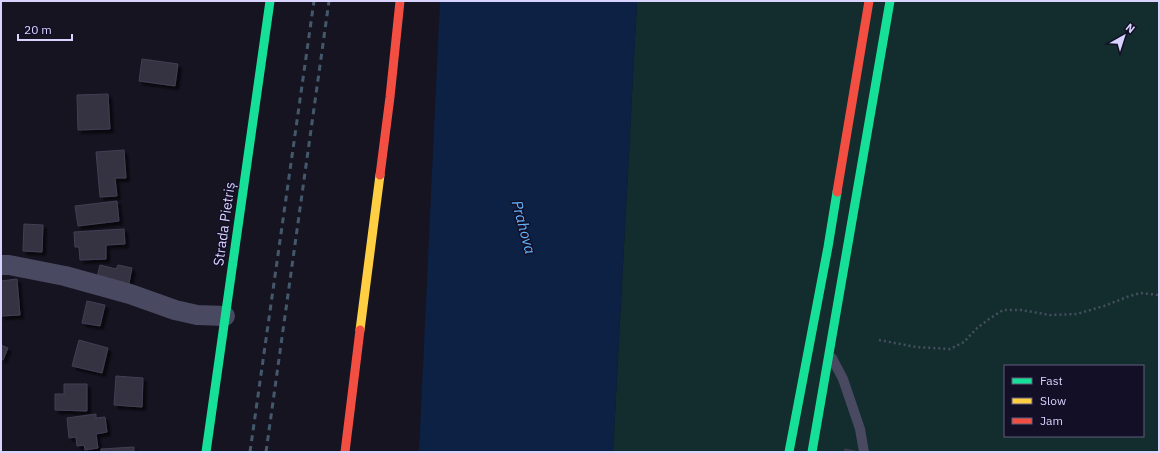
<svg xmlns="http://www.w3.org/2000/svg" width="1160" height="453" viewBox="0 0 1160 453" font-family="'IBM Plex Sans',sans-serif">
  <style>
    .green { fill: #132c2d; fill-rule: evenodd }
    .water { fill: #0d2144 }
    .building { fill: #343243; stroke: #433f54; filter: url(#shadow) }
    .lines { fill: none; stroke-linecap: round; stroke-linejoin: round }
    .path { stroke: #44505f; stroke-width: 2.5; stroke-dasharray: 2 3; stroke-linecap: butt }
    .lane { stroke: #4a4962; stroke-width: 10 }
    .street { stroke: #4a4962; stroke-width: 20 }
    .fast { stroke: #16e098; stroke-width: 9 }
    .slow { stroke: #ffcf43; stroke-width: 9 }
    .jam { stroke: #f24e42; stroke-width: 9 }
    .rail { stroke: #43596b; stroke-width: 3; stroke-dasharray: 6 5; stroke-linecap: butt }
    .labels { text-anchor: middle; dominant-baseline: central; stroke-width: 3; stroke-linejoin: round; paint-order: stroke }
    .street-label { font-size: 14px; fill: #d9d4ff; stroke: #130f26 }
    .water-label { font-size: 15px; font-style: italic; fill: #62b6ff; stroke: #130f26 }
  </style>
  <defs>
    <filter id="shadow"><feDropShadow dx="3.5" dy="3.5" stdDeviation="1" flood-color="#0009"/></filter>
  </defs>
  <rect width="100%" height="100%" fill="#161421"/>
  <!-- green -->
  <path class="green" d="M 637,1 L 1159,1 L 1159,452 L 613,452 ZM 1005,366 L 1143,366 L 1143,436 L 1005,436 Z"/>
  <!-- water -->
  <path class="water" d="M 440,1 L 637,1 L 613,452 L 419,452 Z"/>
  <!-- building -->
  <g class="building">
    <path d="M 142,59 L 178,64 L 175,86 L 139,81 Z"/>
    <path d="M 108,94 L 110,129 L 78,130 L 77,95 Z"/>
    <path d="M 124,150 L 126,178 L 115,178 L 117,196 L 100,197 L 96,152 Z"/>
    <path d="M 117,201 L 119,221 L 78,226 L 75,206 Z"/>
    <path d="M 24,224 L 43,225 L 42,252 L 23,251 Z"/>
    <path d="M 124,229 L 125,244 L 106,245 L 106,259 L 80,260 L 79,247 L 75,247 L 74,232 Z"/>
    <path d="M 100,265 L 116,269 L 118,265 L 132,268 L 128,288 L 96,281 Z"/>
    <path d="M 17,279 L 20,315 L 1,316 L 1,281 Z"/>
    <path d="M 87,301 L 105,305 L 100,326 L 82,323 Z"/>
    <path d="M 79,340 L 108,348 L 102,373 L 72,366 Z"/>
    <path d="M 1,345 L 8,348 L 3,360 L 1,359 Z"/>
    <path d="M 116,376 L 143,378 L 142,407 L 114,405 Z"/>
    <path d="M 64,384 L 87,384 L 87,411 L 55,410 L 55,394 L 64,394 Z"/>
    <path d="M 96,414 L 96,418 L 105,417 L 107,432 L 96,434 L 98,448 L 85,450 L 84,445 L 77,446 L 76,437 L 69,438 L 67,418 Z"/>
    <path d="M 134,447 L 134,452 L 101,452 L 101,449 Z"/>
    <path d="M 845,449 L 859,452 L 844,452 Z"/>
  </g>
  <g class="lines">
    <!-- path -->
    <path class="path" d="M 879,340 L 916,347 L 950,349 L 964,342 L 977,328 L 989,319 L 1003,310 L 1021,310 L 1050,315 L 1077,314 L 1104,306 L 1127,297 L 1140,293 L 1159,295"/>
    <!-- lane -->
    <path class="lane" d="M 832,358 L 843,379 L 860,429 L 864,452"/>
    <!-- street -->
    <path class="street" d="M 1,265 L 9,265 L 65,276 L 130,294 L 175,310 L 197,315 L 225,316"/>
    <!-- fast -->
    <g class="fast">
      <path d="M 206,452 L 270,1"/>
      <path d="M 789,452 L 828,247 L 837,192"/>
      <path d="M 812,452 L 890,1"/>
    </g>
    <!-- slow -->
    <path class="slow" d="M 360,330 L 380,175"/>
    <!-- jam -->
    <g class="jam">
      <path d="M 380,175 L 390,97 L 400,1"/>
      <path d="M 837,192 L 869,1"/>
      <path d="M 345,452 L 360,330"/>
    </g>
    <!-- rail -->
    <g class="rail">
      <path d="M 250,452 L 314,1"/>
      <path d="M 266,452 L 329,1"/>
    </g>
  </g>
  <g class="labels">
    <!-- street labels -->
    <g class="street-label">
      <text transform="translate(224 224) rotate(-82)">Strada Pietriș</text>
    </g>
    <!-- water labels -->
    <g class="water-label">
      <text transform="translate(524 227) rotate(75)">Prahova</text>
    </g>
  </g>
  <!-- border -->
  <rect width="1160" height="453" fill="none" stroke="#d9d4ff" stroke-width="4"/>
  <!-- legend -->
  <rect x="1004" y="365" width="140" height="72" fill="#130f26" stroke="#625e7d"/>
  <rect x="1012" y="378" width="20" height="6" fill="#16e098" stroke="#625e7d"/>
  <text x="1040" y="385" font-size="12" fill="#d9d4ff">Fast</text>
  <rect x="1012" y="398" width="20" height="6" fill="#ffcf43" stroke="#625e7d"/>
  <text x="1040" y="405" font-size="12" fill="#d9d4ff">Slow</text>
  <rect x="1012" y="418" width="20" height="6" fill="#f24e42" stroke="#625e7d"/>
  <text x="1040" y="425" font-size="12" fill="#d9d4ff">Jam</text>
  <!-- north arrow -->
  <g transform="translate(1124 36) rotate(39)" stroke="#130f26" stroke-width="3" paint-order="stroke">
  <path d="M0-3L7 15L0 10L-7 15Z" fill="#d9d4ff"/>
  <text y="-6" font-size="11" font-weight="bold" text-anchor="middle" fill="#d9d4ff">N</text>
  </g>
  <!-- scale -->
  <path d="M18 34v6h54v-6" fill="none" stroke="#d9d4ff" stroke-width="2"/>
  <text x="24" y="34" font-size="12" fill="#d9d4ff" stroke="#130f26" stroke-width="3" paint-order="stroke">20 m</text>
</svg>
